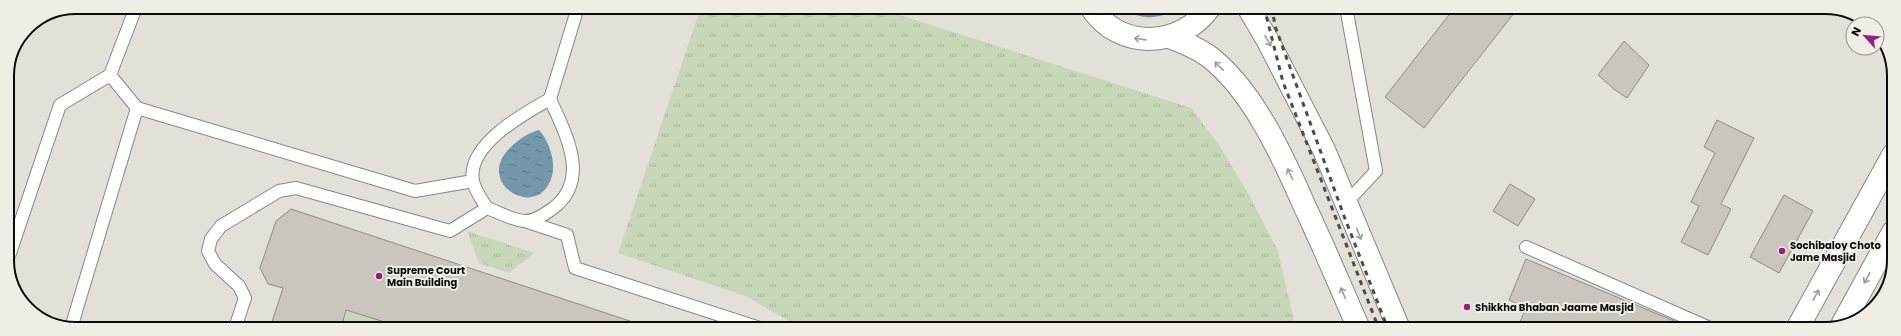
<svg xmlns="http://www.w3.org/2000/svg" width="1901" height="336" viewBox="0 0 1901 336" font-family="Poppins,sans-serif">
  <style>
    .grass { fill: url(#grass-tufts) }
    .garden { fill: #c8d6b9 }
    .water { fill: url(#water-ripples) }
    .building { fill: #cbc5c0; stroke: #928c87 }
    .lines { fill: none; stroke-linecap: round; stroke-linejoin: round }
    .service-casing { stroke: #898781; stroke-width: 14 }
    .primary-casing { stroke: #898781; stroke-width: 24 }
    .trunk-casing { stroke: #898781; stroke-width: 24 }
    .service { stroke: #fff; stroke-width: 12 }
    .primary { stroke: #fff; stroke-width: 22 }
    .trunk { stroke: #fff; stroke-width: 22 }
    .rail { stroke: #4d4c48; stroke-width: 3; stroke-dasharray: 5 5; stroke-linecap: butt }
    .oneway { stroke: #9e9d9d }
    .poi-dot { fill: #96207d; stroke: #f0ede6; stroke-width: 1.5 }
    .labels { text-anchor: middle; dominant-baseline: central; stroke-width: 4; stroke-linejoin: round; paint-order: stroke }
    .poi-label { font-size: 10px; font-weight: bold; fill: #0c0b09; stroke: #f0ede6; text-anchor: start }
    .rim { fill: none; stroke: #0c0b09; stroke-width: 2 }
  </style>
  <defs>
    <pattern id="grass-tufts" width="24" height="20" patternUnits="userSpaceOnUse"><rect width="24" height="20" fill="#c8d6b9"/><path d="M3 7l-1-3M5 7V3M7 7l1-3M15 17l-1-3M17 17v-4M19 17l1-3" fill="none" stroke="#abb69e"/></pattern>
    <pattern id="water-ripples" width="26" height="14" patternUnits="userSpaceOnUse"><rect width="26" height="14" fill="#7498aa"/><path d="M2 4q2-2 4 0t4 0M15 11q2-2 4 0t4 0" fill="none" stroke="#5e7a89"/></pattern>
  </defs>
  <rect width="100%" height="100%" fill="#e2e0d9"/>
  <!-- grass -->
  <g class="grass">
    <path d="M 701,7 L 875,7 L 1191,108 L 1219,145 L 1249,195 L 1278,251 L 1296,329 L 797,329 L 792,323 L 748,297 L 618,253 Z"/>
    <path d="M 467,231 L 534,253 L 509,273 L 479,263 Z"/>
  </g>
  <!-- garden -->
  <path class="garden" d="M 346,310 L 404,328 L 341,328 Z"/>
  <!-- water -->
  <g class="water">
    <path d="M 1119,7 L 1181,7 C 1158,20 1142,21 1119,7 Z"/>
    <path d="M 539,130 C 549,141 556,161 552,176 C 539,223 472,183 511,147 C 519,139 528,133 539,130 Z"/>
  </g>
  <!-- building -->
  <g class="building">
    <path d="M 1455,7 L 1518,8 L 1424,128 L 1385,97 Z"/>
    <path d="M 1624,41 L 1649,65 L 1627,98 L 1615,90 L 1598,75 Z"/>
    <path d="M 1717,120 L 1754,138 L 1721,204 L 1731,209 L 1708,255 L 1681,242 L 1699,206 L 1691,202 L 1715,153 L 1704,147 Z"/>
    <path d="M 1510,184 L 1535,199 L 1518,226 L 1493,211 Z"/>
    <path d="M 1784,195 L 1813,211 L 1779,273 L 1750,257 Z"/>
    <path d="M 291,209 L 642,325 L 642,329 L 404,328 L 346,310 L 341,328 L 270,328 L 283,288 L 268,284 L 260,268 L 276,221 Z"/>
    <path d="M 1526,259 L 1679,323 L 1693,329 L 1517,329 L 1526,308 L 1509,300 Z"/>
  </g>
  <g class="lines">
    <!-- service casing -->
    <g class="service-casing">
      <g id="service">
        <path d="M 1346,7 L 1376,171 L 1346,203"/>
        <path d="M 550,99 C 565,133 592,180 552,209 C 545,214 533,222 524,221 C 512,220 498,212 487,208 C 482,200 475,191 473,181 C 466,145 525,113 550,99 Z"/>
        <path d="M 550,99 L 578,7"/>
        <path d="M 137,108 L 415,191 L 473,181"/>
        <path d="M 525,221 L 567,235 L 575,268 L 763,329"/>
        <path d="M 1526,247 L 1712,329"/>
        <path d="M 9,256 L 60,105 L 110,75 L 136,7"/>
        <path d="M 71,328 L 137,108 L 110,75"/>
        <path d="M 235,328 L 245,298 L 239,286 L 215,264 L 208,251 L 211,239 L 221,226 L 279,191 L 296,188 L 450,231 L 487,208"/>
      </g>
    </g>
    <!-- primary casing -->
    <g class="primary-casing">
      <g id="primary">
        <path d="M 1248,7 L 1268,41 L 1324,150 L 1399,329"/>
        <path d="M 1169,37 C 1183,42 1195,47 1207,55 C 1252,88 1283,157 1305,207 C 1324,247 1341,288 1359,329"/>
        <path d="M 1843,323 L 1893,232"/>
        <path d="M 1797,329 L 1893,155"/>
      </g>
    </g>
    <!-- trunk casing -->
    <g class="trunk-casing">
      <path id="trunk" d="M 1091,7 C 1119,51 1181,48 1210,7"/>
    </g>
    <!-- service -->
    <use href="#service" class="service"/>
    <!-- primary -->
    <use href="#primary" class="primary"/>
    <!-- trunk -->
    <use href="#trunk" class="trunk"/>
    <!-- rail -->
    <g class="rail">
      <path d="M 1264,7 L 1283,82 L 1379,329"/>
      <path d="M 1272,7 L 1275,26 L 1344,216 L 1388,329"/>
    </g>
  </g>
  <!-- one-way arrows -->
  <defs><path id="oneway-shaft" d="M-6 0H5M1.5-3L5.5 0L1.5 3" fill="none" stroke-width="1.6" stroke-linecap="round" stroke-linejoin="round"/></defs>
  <g class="oneway">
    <use href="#oneway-shaft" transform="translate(1140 39) rotate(-172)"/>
    <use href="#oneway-shaft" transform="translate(1268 41) rotate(61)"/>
    <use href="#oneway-shaft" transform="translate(1219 66) rotate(-136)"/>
    <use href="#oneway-shaft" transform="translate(1290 174) rotate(-115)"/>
    <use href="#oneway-shaft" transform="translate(1359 234) rotate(68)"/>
    <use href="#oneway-shaft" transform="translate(1867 278) rotate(119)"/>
    <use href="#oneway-shaft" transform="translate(1343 293) rotate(-113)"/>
    <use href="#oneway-shaft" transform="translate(1816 295) rotate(-61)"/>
  </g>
  <!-- markers -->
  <g class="poi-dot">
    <circle cx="1782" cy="251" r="4"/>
    <circle cx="379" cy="276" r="4"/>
    <circle cx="1467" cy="307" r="4"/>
  </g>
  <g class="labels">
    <!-- poi labels -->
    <g class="poi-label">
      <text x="1790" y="245">Sochibaloy Choto<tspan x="1790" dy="12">Jame Masjid</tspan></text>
      <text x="387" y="270">Supreme Court<tspan x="387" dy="12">Main Building</tspan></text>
      <text x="1475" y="307">Shikkha Bhaban Jaame Masjid</text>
    </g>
  </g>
  <!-- crop -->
  <path d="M0 0H1901V336H0ZM76 14H1825A62 62 0 0 1 1887 76V260A62 62 0 0 1 1825 322H76A62 62 0 0 1 14 260V76A62 62 0 0 1 76 14Z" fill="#f0ede6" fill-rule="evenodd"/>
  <path class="rim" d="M76 14H1825A62 62 0 0 1 1887 76V260A62 62 0 0 1 1825 322H76A62 62 0 0 1 14 260V76A62 62 0 0 1 76 14Z"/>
  <!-- north arrow -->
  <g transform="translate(1865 36) rotate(297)"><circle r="19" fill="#f0ede6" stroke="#95938e"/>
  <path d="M0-3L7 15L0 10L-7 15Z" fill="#96207d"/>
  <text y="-6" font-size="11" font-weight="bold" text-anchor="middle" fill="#0c0b09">N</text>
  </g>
</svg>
